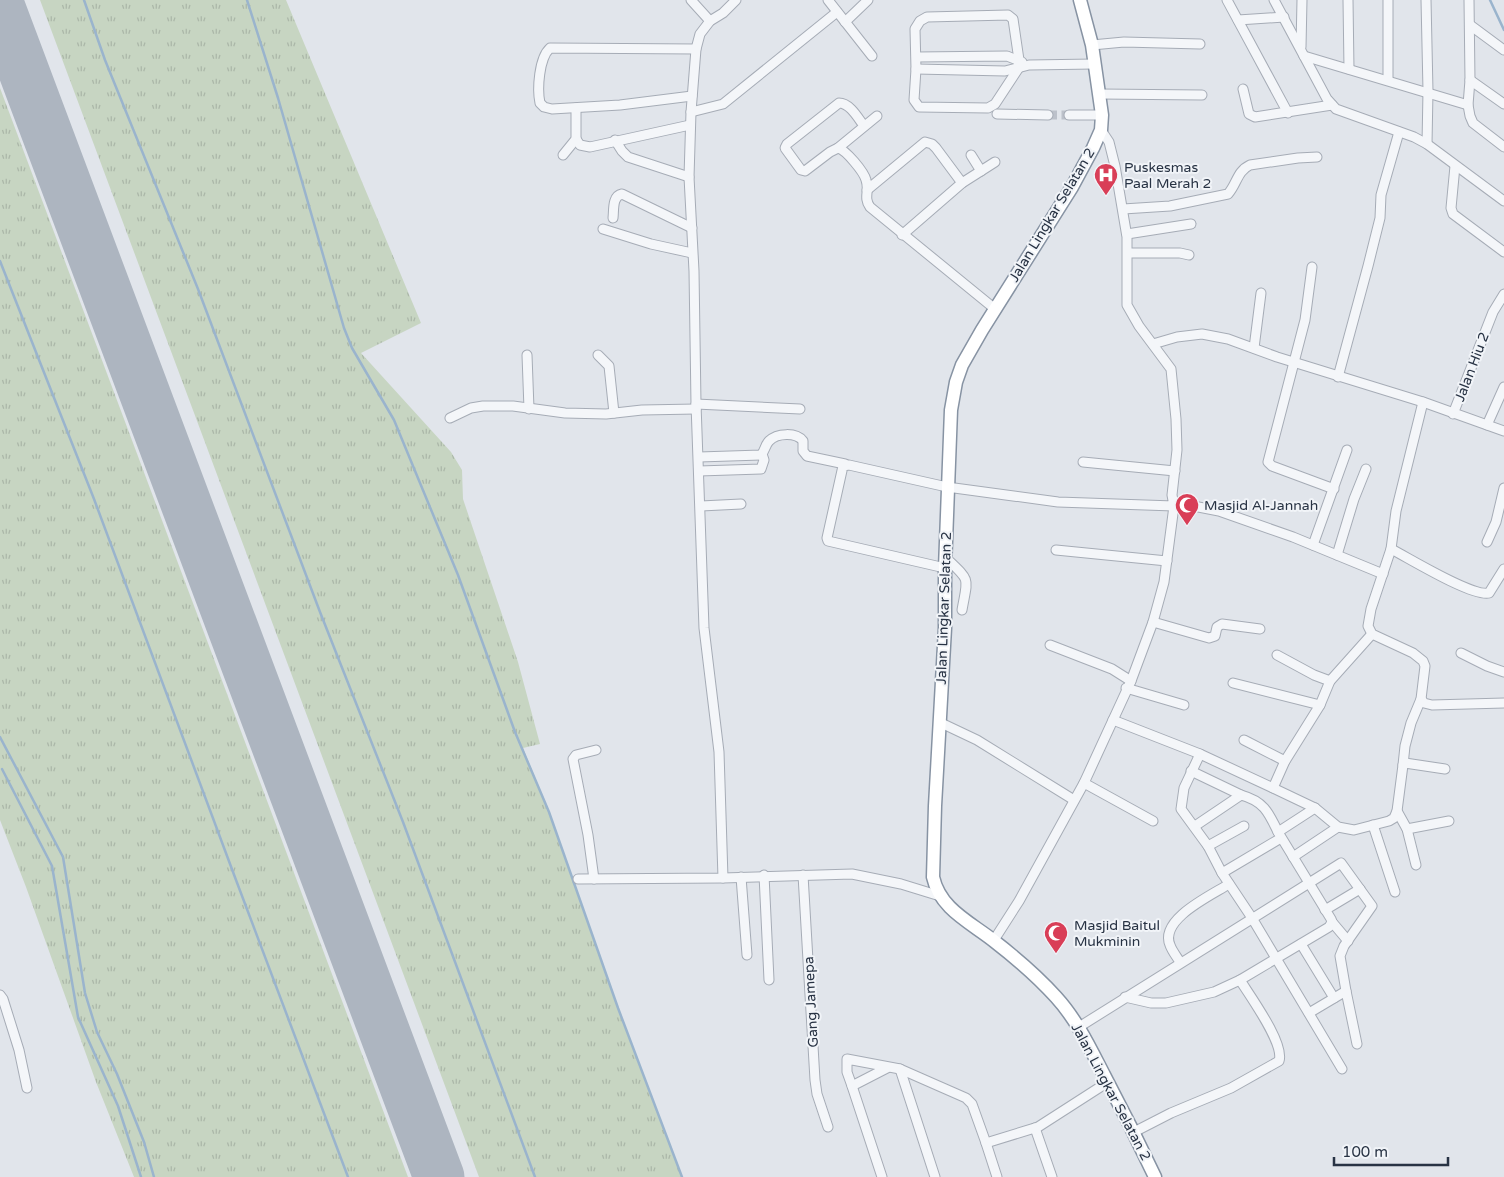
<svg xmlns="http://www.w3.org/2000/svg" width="1504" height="1177" viewBox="0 0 1504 1177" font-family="'Varela Round',sans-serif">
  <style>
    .grass { fill: url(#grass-tufts) }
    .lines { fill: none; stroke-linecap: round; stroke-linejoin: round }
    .stream { stroke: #9ab4cd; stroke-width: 2.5 }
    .taxiway { stroke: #adb5c0; stroke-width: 20 }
    .runway { stroke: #adb5c0; stroke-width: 51 }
    .minor-tunnel { stroke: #bcc1ca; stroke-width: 9; stroke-dasharray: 9 4.5; stroke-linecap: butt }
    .minor-casing { stroke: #a6acb6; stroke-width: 11 }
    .highway-casing { stroke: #8793a3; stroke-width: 15 }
    .minor { stroke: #f4f6f9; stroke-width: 9 }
    .highway { stroke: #fff; stroke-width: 12 }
    .labels { text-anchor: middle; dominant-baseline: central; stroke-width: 4; stroke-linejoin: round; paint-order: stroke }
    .poi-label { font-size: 14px; fill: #283344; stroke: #f1f4f8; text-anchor: start }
    .street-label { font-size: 14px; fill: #283344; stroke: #f1f4f8 }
  </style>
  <defs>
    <pattern id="grass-tufts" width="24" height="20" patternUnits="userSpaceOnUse" patternTransform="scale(1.25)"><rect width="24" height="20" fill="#c7d5c2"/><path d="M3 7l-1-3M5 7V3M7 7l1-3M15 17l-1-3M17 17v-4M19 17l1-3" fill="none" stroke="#abb7a8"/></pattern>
  </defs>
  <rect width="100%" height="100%" fill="#e1e5eb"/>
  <!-- grass -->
  <g class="grass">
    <path d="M 40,0 L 286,0 L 421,323 L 361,353 L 451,452 L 462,470 L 463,499 L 518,662 L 540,744 L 523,748 L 549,812 L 618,1008 L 682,1177 L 479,1177 Z"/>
    <path d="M 0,88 L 408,1177 L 134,1177 L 96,1082 L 26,887 L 0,820 Z"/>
  </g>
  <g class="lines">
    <!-- stream -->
    <g class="stream">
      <path d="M 84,0 L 105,60 L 198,289 L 320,612 L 403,822 L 535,1177"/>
      <path d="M 247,0 L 278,98 L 344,328 L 352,348 L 394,420 L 458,575 L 515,732 L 549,812 L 618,1008 L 682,1177"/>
      <path d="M 1490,0 L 1504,30"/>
      <path d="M 0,261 L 94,499 L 236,880 L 348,1177"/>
      <path d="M 0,737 L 63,857 L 85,993 L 97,1032 L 117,1074 L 144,1142 L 154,1177"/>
      <path d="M 2,769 L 52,866 L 78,1017 L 118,1106 L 141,1177"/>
    </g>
    <!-- taxiway -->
    <path class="taxiway" d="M 0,8 L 0,9"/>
    <!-- runway -->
    <path class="runway" d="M 0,8 L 439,1177"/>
    <!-- minor-tunnel -->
    <path class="minor-tunnel" d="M 1048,115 L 1069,115"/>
    <!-- minor casing -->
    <g class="minor-casing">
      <g id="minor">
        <path d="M 691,0 L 710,21"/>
        <path d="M 828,0 L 872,56"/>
        <path d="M 1227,0 L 1288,113"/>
        <path d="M 1274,0 L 1327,99 L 1336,109 L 1414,137 L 1427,144 L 1504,201"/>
        <path d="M 1348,0 L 1349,69"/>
        <path d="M 1426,0 L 1428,91 L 1427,144"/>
        <path d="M 1469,0 L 1470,80 L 1468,105 L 1470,116 L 1473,123 L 1504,147"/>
        <path d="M 1008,15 L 1013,19 L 1019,60 L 1018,69 L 995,104 L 988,108 L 919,107 L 914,100 L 916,69 L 915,29 L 920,21 L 927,17 Z"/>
        <path d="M 1238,20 L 1284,17"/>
        <path d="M 845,22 L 868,0"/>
        <path d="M 1470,25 L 1504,50"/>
        <path d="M 1092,45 L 1124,42 L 1200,44"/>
        <path d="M 1301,47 L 1302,0"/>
        <path d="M 1304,56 L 1468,105"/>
        <path d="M 917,57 L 1007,56 L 1022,62"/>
        <path d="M 916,69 L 1005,71 L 1029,65 L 1094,64"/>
        <path d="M 1388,80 L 1388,0"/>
        <path d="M 1470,80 L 1504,104"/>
        <path d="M 1243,89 L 1249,114 L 1255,117 L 1332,105"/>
        <path d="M 1100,94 L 1202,95"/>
        <path d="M 692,96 L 620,105 L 552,109 L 544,107 L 540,103 C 537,89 539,58 550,48 L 696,49"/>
        <path d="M 691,112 L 723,104 L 837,12"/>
        <path d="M 997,114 L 1048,115"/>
        <path d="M 1069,115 L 1102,115"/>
        <path d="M 864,126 C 858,118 850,103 839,103 L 787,144 L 785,148 L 801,170 L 805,171 L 830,152 L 838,148 L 877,116"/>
        <path d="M 576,139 L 580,145 L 590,147 L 690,125"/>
        <path d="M 615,140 L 622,151 L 628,157 L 689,177"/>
        <path d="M 838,148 C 846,150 864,172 866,180 C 870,191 863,197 870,207 L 995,309"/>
        <path d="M 563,155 L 576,139 L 576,108"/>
        <path d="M 971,155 L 981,171"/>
        <path d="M 1455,166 L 1451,208 L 1453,214 L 1504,252"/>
        <path d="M 867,190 L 925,142 L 932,144 L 936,148 L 962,183"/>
        <path d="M 1123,209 L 1170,206 L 1228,194 C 1237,184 1237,171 1250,165 L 1298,158 L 1317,157"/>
        <path d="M 613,218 C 614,210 612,196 622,194 L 692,228"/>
        <path d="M 603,229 L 651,244 L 692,253"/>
        <path d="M 1127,234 L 1191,224"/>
        <path d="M 902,235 L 962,183 L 995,162"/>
        <path d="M 1128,253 L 1180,253 L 1189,255"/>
        <path d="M 1312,267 L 1305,320 L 1268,462 L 1272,466 L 1334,489"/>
        <path d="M 1153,344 L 1177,337 L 1202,334 L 1228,339 L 1277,357 L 1423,402 L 1504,431"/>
        <path d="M 1254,348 L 1261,293"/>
        <path d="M 527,355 L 529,409"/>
        <path d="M 598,355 L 609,366 L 614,413"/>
        <path d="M 1338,377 L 1368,266 L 1380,218 L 1381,195 L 1399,132"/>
        <path d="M 696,404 L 800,409"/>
        <path d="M 1453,414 L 1493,312 L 1504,294"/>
        <path d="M 450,418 L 471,408 L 483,406 L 513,406 L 565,413 L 606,414 L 642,410 L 696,409"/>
        <path d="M 1487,425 L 1504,387"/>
        <path d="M 699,457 L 761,455 C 765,451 765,445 769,441 C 777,433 796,432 803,441 L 803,451 L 807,456 L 845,464"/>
        <path d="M 1083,462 L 1175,471"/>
        <path d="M 699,471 L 761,469 L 764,460 L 762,454"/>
        <path d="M 701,506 L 741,504"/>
        <path d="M 1487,542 L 1496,522 L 1504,488"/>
        <path d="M 1313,545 L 1347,450"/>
        <path d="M 1391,549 C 1409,558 1472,597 1489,593 L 1504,569"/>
        <path d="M 1056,550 L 1167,561"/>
        <path d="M 1337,555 L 1354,499 L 1366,469"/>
        <path d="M 946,558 C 971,582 968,576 962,610"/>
        <path d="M 945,568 L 828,541 L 827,538 L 843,466 L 849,465 L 947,487 L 1058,502 L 1174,506 L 1172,495 L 1177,450 L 1176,419 L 1171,369 L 1139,326 L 1127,305 L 1127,237 L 1115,166 L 1109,142 L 1101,130"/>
        <path d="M 1153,622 L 1209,638 L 1215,636 L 1217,627 L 1222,624 L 1260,629"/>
        <path d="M 1050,645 L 1112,669 L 1131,681"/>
        <path d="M 1461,653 L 1487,666 L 1504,672"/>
        <path d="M 1277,655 L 1314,675 L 1330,681"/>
        <path d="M 1233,683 L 1320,705"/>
        <path d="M 1126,688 L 1184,705"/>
        <path d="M 1421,699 L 1424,703 L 1432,705 L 1504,703"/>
        <path d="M 1113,720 L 1200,754 L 1273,788 L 1315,808 L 1338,827 L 1354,830 L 1389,821 L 1394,818 L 1397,811 L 1403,765 L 1405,763 L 1445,769"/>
        <path d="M 939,722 L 977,740 L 1074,800"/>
        <path d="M 1244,740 L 1285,761"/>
        <path d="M 1200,754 L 1184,788 L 1181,809 L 1208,846 L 1222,873 L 1252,918 L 1342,1069"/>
        <path d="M 1403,765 L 1405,746 L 1411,723 L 1421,699 L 1425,666 L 1423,661 L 1413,653 L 1372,634 L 1368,626 L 1371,609 L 1391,549 L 1396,511 L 1423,402"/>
        <path d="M 1191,771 L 1241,795"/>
        <path d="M 1084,783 L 1153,821"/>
        <path d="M 1273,788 L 1285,761 L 1320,705 L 1330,681 L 1372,634"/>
        <path d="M 1397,811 L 1407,829 L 1416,865"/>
        <path d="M 1373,825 L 1395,892"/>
        <path d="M 1195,826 L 1241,795 C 1263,801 1268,811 1278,832 L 1315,808"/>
        <path d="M 1407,829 L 1449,821"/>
        <path d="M 1208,846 L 1244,826"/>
        <path d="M 1293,857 L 1338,827"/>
        <path d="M 1222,873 L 1281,838"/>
        <path d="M 764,875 L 769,980"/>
        <path d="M 803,875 L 815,1080 L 817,1094 L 828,1127"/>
        <path d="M 741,877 L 747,955"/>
        <path d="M 723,878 L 719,752 L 704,628 L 696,404 L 694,271 L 689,177 L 691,112 L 696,49 L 700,34 L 710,21 L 723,13 L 736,0"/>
        <path d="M 578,879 L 723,878 L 852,874 L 901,884 L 940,896"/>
        <path d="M 594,879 L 588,835 L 573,759 L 576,755 L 596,750"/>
        <path d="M 1325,910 L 1360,889"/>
        <path d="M 1332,922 L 1348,941"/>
        <path d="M 994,940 L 1019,901 L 1084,783 L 1131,681 L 1153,622 L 1164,582 L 1174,506 L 1183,504 L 1219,511 L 1293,537 L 1383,574"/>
        <path d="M 1301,944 L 1334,998"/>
        <path d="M 1180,962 C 1177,957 1172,951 1170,945 C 1159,919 1212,895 1229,884"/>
        <path d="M 1346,991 L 1357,1044"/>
        <path d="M 0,995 L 3,999 L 19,1050 L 27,1088"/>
        <path d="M 1125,997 L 1151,1003 L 1166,1003 L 1214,992 L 1240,980 L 1329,927 L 1332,922 L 1331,919 L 1278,832"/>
        <path d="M 1079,1027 L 1341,863 L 1372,906 L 1344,946 L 1340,956 L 1346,991 L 1309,1013"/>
        <path d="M 900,1069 L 935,1177"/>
        <path d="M 852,1086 L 887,1068"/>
        <path d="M 1035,1128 L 1052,1177"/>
        <path d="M 1134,1132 L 1171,1113 L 1231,1088 L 1279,1061 C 1285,1044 1250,996 1240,980"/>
        <path d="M 986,1143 L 997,1177"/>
        <path d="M 882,1177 L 852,1086 L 847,1072 L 847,1059 L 900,1069 L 966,1098 L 972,1104 L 986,1143 L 1038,1127 L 1108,1082"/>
      </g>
    </g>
    <!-- highway casing -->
    <g class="highway-casing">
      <path id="highway" d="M 1080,0 L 1092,45 L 1102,115 L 1101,130 L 1093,148 L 1072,187 L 982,330 L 962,365 L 956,382 L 951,410 L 945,568 L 945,628 L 935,806 L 933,877 C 940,909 970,922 994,941 C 1016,958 1038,977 1056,997 C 1077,1020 1090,1048 1104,1075 C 1122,1109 1139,1143 1155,1177"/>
    </g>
    <!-- minor -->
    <use href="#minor" class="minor"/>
    <!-- highway -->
    <use href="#highway" class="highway"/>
  </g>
  <!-- icons -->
  <defs>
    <g id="hospital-pin" transform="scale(1.25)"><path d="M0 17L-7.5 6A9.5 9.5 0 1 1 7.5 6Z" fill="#d93e57" stroke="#f1f4f8"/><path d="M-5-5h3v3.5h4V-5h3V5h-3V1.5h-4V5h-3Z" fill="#fff"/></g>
    <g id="mosque-pin" transform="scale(1.25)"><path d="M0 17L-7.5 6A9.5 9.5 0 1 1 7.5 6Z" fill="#d93e57" stroke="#f1f4f8"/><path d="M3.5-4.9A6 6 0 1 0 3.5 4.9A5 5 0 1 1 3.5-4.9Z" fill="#fff"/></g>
  </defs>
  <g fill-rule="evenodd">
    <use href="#hospital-pin" x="1106" y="175"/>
    <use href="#mosque-pin" x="1187" y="505"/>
    <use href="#mosque-pin" x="1056" y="933"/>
  </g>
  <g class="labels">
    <!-- poi labels -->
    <g class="poi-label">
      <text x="1124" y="167">Puskesmas<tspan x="1124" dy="16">Paal Merah 2</tspan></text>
      <text x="1204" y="505">Masjid Al-Jannah</text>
      <text x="1074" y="925">Masjid Baitul<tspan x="1074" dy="16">Mukminin</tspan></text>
    </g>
    <!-- street labels -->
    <g class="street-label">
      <text transform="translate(1052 215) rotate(-59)">Jalan Lingkar Selatan 2</text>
      <text transform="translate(1472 367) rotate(-69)">Jalan Hiu 2</text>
      <text transform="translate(944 608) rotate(-88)">Jalan Lingkar Selatan 2</text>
      <text transform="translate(811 1002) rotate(-93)">Gang Jamepa</text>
      <text transform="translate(1111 1092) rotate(62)">Jalan Lingkar Selatan 2</text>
    </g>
  </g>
  <!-- scale -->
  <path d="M1334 1157v8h114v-8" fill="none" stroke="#283344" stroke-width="2.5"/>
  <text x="1342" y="1157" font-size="15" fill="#283344" stroke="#f1f4f8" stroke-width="4" paint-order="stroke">100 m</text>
</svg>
